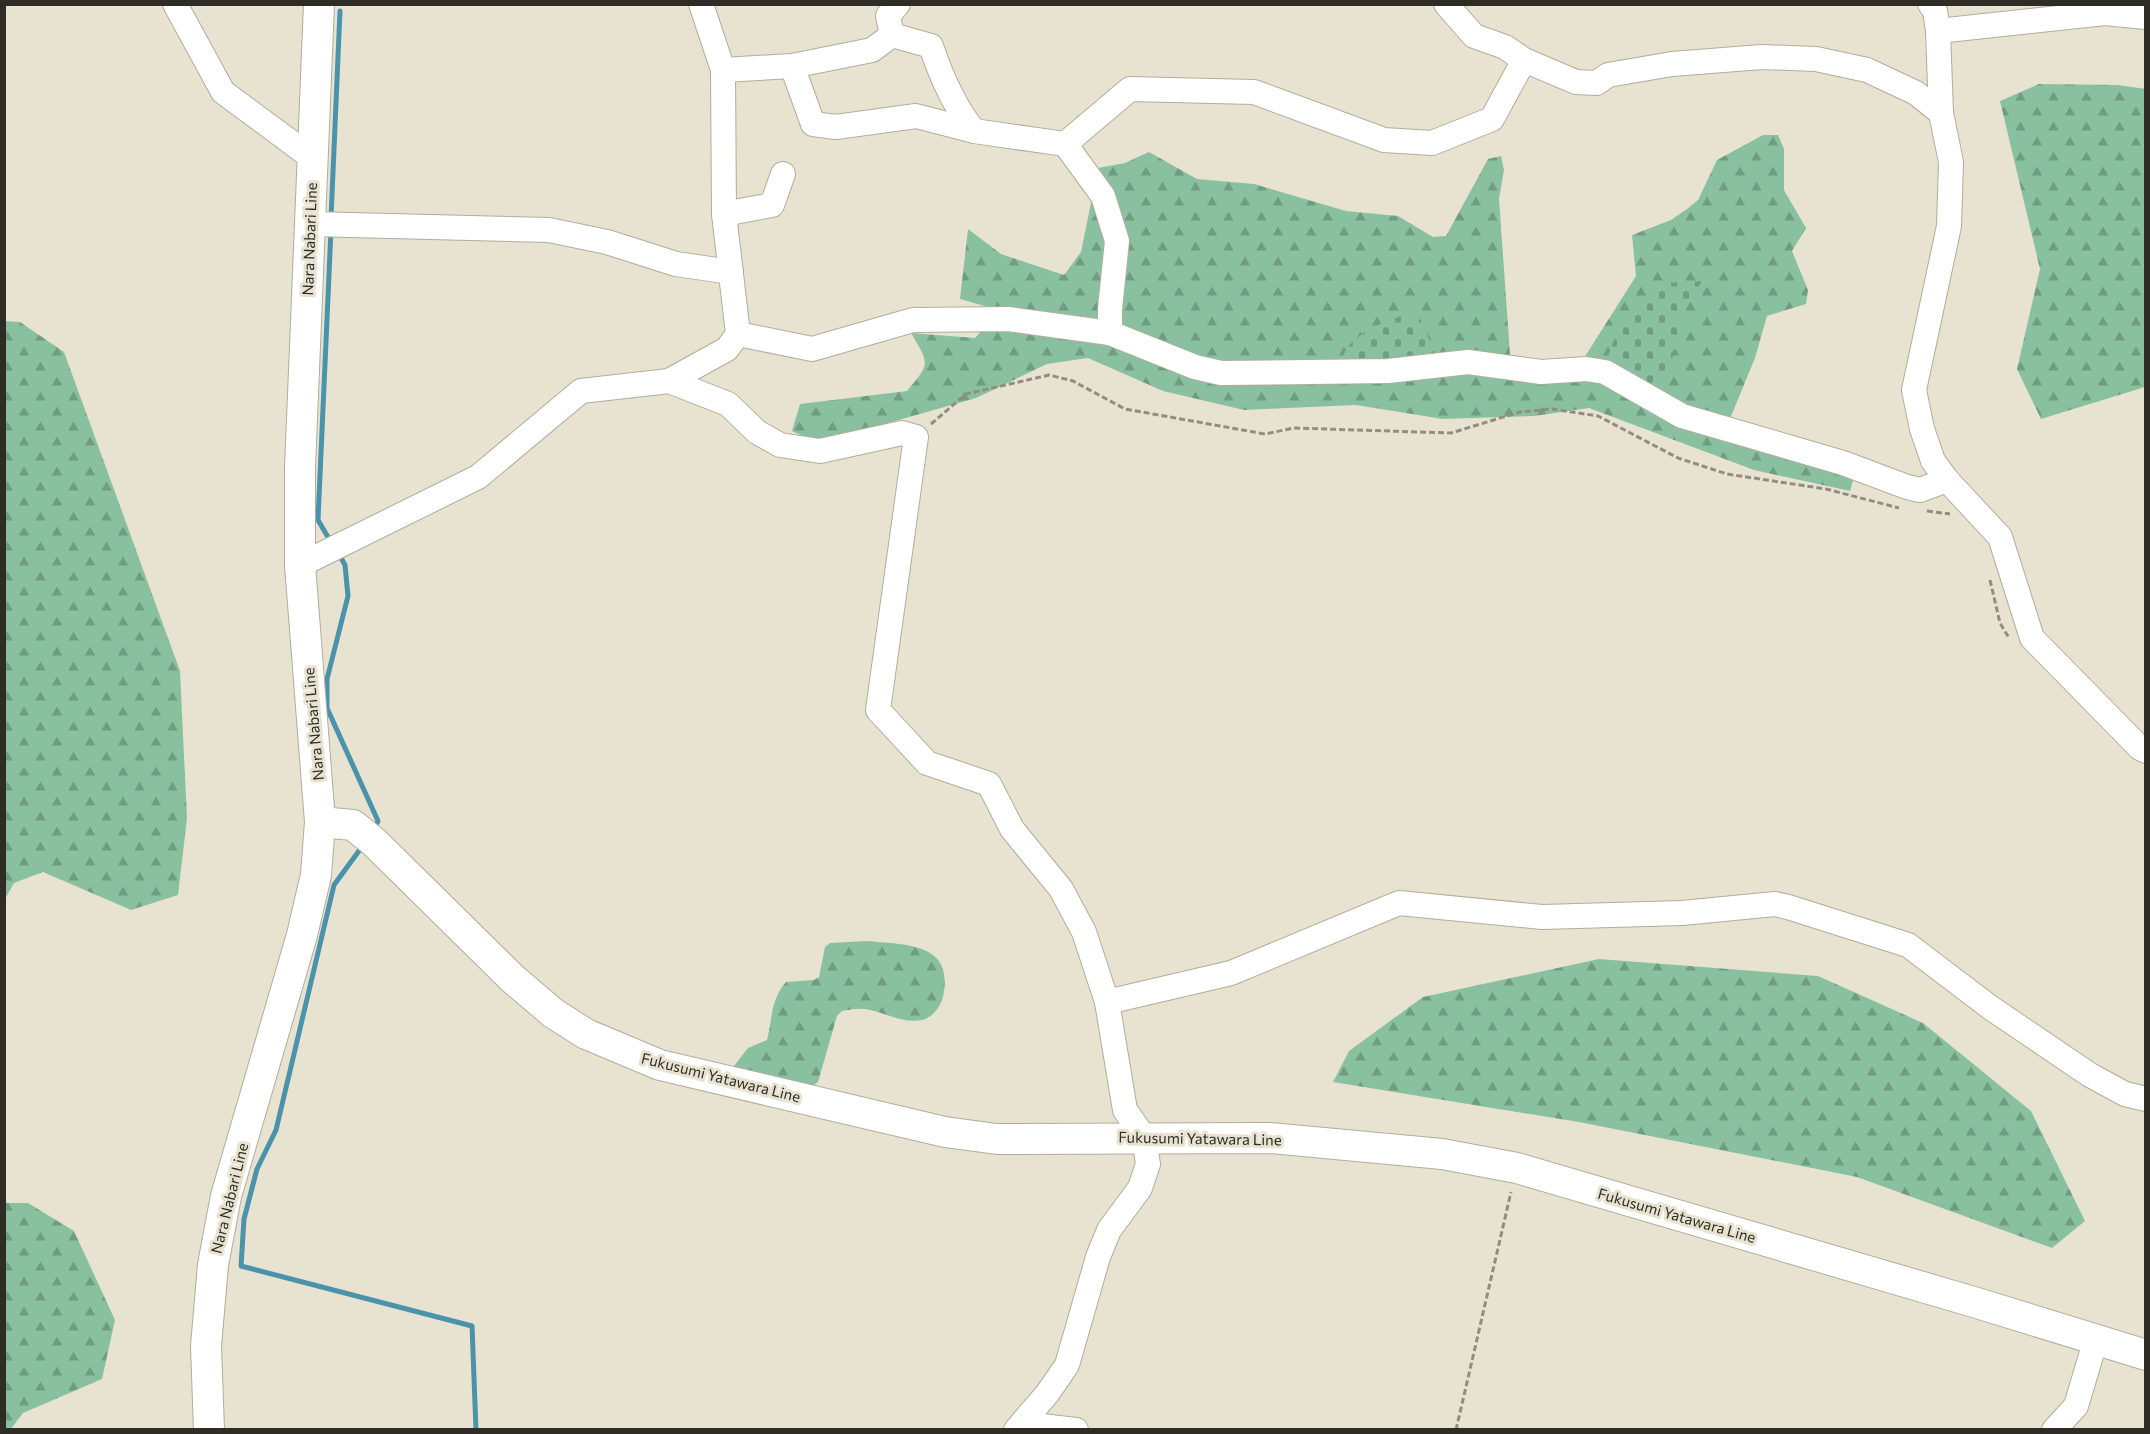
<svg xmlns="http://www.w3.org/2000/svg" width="2150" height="1434" viewBox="0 0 2150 1434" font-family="Commissioner,sans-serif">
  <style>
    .forest { fill: url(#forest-firs) }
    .cemetery { fill: url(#cemetery-stones) }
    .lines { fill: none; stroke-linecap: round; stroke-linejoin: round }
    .stream { stroke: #4b92ab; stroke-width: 5 }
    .minor-casing { stroke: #b1ad9c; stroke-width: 26 }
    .major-casing { stroke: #b1ad9c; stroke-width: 32 }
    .path { stroke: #918d80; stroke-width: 3; stroke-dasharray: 6 3; stroke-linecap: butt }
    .minor { stroke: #fff; stroke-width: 24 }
    .major { stroke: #fff; stroke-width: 30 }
    .labels { text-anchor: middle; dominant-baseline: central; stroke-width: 6; stroke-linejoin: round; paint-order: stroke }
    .street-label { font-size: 15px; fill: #2e2c25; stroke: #e8e3d1 }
  </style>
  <defs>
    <pattern id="forest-firs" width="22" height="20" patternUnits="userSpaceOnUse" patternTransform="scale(1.5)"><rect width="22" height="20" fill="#89c1a0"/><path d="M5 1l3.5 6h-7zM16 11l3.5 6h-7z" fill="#709d82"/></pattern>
    <pattern id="cemetery-stones" width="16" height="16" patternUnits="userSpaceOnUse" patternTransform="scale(1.5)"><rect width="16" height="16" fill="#89c1a0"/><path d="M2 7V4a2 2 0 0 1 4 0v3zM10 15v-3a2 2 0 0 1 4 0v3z" fill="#709d82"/></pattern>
  </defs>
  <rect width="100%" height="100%" fill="#e8e3d1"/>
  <!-- forest -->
  <g class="forest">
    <path d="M 2039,84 L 2118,85 L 2146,89 L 2145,387 L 2041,419 L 2017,369 L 2040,269 L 2000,101 Z"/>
    <path d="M 1763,135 L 1778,135 L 1784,149 L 1784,190 L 1806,228 L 1792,251 L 1808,290 L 1806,304 L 1767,316 L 1755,358 L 1725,431 L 1854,477 L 1850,491 L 1754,470 L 1589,408 L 1534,416 L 1443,419 L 1356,405 L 1244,410 L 1163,391 L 1088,358 L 1047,364 L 976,398 L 853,433 L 811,440 L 792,431 L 800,404 L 907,391 C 931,363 929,364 911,333 L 975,338 L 984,328 L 988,307 L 960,299 L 968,229 L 1001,254 L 1064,275 L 1081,252 L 1098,168 L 1125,163 L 1149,152 L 1197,179 L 1254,184 L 1346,211 L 1398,216 L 1433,237 L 1446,236 L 1488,159 L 1501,156 L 1504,170 L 1499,199 L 1511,368 L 1572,377 L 1636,276 L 1632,235 L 1671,220 L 1687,209 L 1698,200 L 1717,160 Z"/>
    <path d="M 5,321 L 20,322 L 64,352 L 180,671 L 187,818 L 178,895 L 131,910 L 43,872 L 14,883 L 5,899 Z"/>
    <path d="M 867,941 C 906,945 955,942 943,997 C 941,1006 932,1018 922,1020 C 901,1024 885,1012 865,1009 C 858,1008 849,1010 842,1011 L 837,1016 L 818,1082 L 810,1088 L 731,1070 L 748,1048 L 767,1040 C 773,1017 770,1001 786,982 L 814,980 L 819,977 L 825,947 L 830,943 Z"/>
    <path d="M 1599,959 L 1818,976 L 1923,1023 L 2031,1111 L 2085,1221 L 2052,1248 L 1857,1177 L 1579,1122 L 1333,1082 L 1349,1051 L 1423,997 Z"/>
    <path d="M 5,1203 L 28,1203 L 74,1231 L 115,1320 L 102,1379 L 23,1413 L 10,1430 L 4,1429 Z"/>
  </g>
  <!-- cemetery -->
  <g class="cemetery">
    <path d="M 1705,281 C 1683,293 1678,343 1670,366 C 1668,374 1663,381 1660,387 L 1646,386 L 1604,367 L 1624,313 L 1648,298 L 1655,286 L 1662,283 Z"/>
    <path d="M 1403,316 L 1416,317 L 1421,320 L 1438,360 L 1342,363 C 1343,359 1344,353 1346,350 C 1355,334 1386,320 1403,316 Z"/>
  </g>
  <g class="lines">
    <!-- stream -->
    <g class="stream">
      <path d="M 331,218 L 340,11"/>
      <path d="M 331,230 L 318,520 L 332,544"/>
      <path d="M 339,554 L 345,565 L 348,596 L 327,679 L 327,708 L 378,821 L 374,829"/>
      <path d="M 364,844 L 334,885 L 276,1130 L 257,1169 L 244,1219 L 241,1266 L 472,1326 L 476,1430"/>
    </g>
    <!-- minor casing -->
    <g class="minor-casing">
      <g id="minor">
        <path d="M 175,4 L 223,92 L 311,157"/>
        <path d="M 1446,4 L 1474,36 L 1505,47 L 1524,60 L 1576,82 L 1597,83 L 1608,75 L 1672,64 L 1762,57 L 1816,59 L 1867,70 L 1916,93 L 1941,113"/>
        <path d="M 1930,4 L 1935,11 L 1938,31 L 1941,113 L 1951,162 L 1949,226 L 1914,390 L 1922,429 L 1933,461 L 1947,480 L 2000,537 L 2032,638 L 2140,748 L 2146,751"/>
        <path d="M 1938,31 L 2105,13 L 2146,17"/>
        <path d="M 892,35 L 931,46 C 941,76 954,106 974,131"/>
        <path d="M 792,66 L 813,124 L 836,127 L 916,116 L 974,131 L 1065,144 L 1130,89 L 1254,92 L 1384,140 L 1432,143 L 1492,119 L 1524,60"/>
        <path d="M 723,70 L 792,66 L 872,50 L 892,35 L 888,16 L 898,4"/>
        <path d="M 1065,144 L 1103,196 L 1117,241 L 1110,309 L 1110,333"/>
        <path d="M 724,214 L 772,205 L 783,174"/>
        <path d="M 311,224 L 549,230 L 607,242 L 676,264 L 731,272"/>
        <path d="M 738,334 L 812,349 L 913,320 L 1008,319 L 1110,333 L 1195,367 L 1221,373 L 1388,371 L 1468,362 L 1541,372 L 1586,369 L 1605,372 L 1682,416 L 1843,463 L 1907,487 L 1920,490 L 1947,480"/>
        <path d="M 669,381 L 728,404 L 757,432 L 780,445 L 820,451 L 902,433 L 916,437 L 878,710 L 927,763 L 989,784 L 1012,829 L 1061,889 L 1084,932 L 1107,1002 L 1125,1110 L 1144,1137 L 1148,1164 L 1140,1188 L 1109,1230 L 1098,1257 L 1067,1365 L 1047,1394 L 1016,1430"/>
        <path d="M 300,565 L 478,477 L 581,391 L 669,381 L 727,349 L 738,334 L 724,214 L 723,70 L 701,4"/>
        <path d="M 1107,1002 L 1231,973 L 1399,903 L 1542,917 L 1682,913 L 1775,904 L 1788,907 L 1908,945 L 1991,1008 L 2090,1075 L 2125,1094 L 2146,1099"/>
        <path d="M 1028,1416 L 1041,1426 L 1076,1430"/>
        <path d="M 2054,1430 L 2076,1406 L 2096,1339"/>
      </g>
    </g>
    <!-- major casing -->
    <g class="major-casing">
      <g id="major">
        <path d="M 320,822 L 353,825 L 374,842 L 513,979 L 553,1013 L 586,1034 L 660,1065 L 945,1132 L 997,1139 L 1270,1138 L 1442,1154 L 1517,1168 L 1977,1303 L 2146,1355"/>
        <path d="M 209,1430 L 206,1346 L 213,1265 L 226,1196 L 302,935 L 316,875 L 320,822 L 300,565 L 300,468 L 319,4"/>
      </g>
    </g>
    <!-- path -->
    <g class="path">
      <path d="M 931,424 L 966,394 L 1049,375 L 1073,381 L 1125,409 L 1265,434 L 1294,428 L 1451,433 L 1520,412 L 1552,409 L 1598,416 L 1678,458 L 1727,474 L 1826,489 L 1899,508"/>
      <path d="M 1927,511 L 1950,514"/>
      <path d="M 1990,580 L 2000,623 L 2009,638"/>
      <path d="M 1456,1430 L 1511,1192"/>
    </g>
    <!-- minor -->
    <use href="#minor" class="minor"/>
    <!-- major -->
    <use href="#major" class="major"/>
  </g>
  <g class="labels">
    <!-- street labels -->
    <g class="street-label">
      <text transform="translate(309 239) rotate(-88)">Nara Nabari Line</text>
      <text transform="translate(313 724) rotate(-95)">Nara Nabari Line</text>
      <text transform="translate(721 1077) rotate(14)">Fukusumi Yatawara Line</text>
      <text transform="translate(1200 1138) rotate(1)">Fukusumi Yatawara Line</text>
      <text transform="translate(229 1198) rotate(-76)">Nara Nabari Line</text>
      <text transform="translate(1677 1215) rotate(16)">Fukusumi Yatawara Line</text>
    </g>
  </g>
  <!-- border -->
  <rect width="2150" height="1434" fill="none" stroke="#2e2c25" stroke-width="12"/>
</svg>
